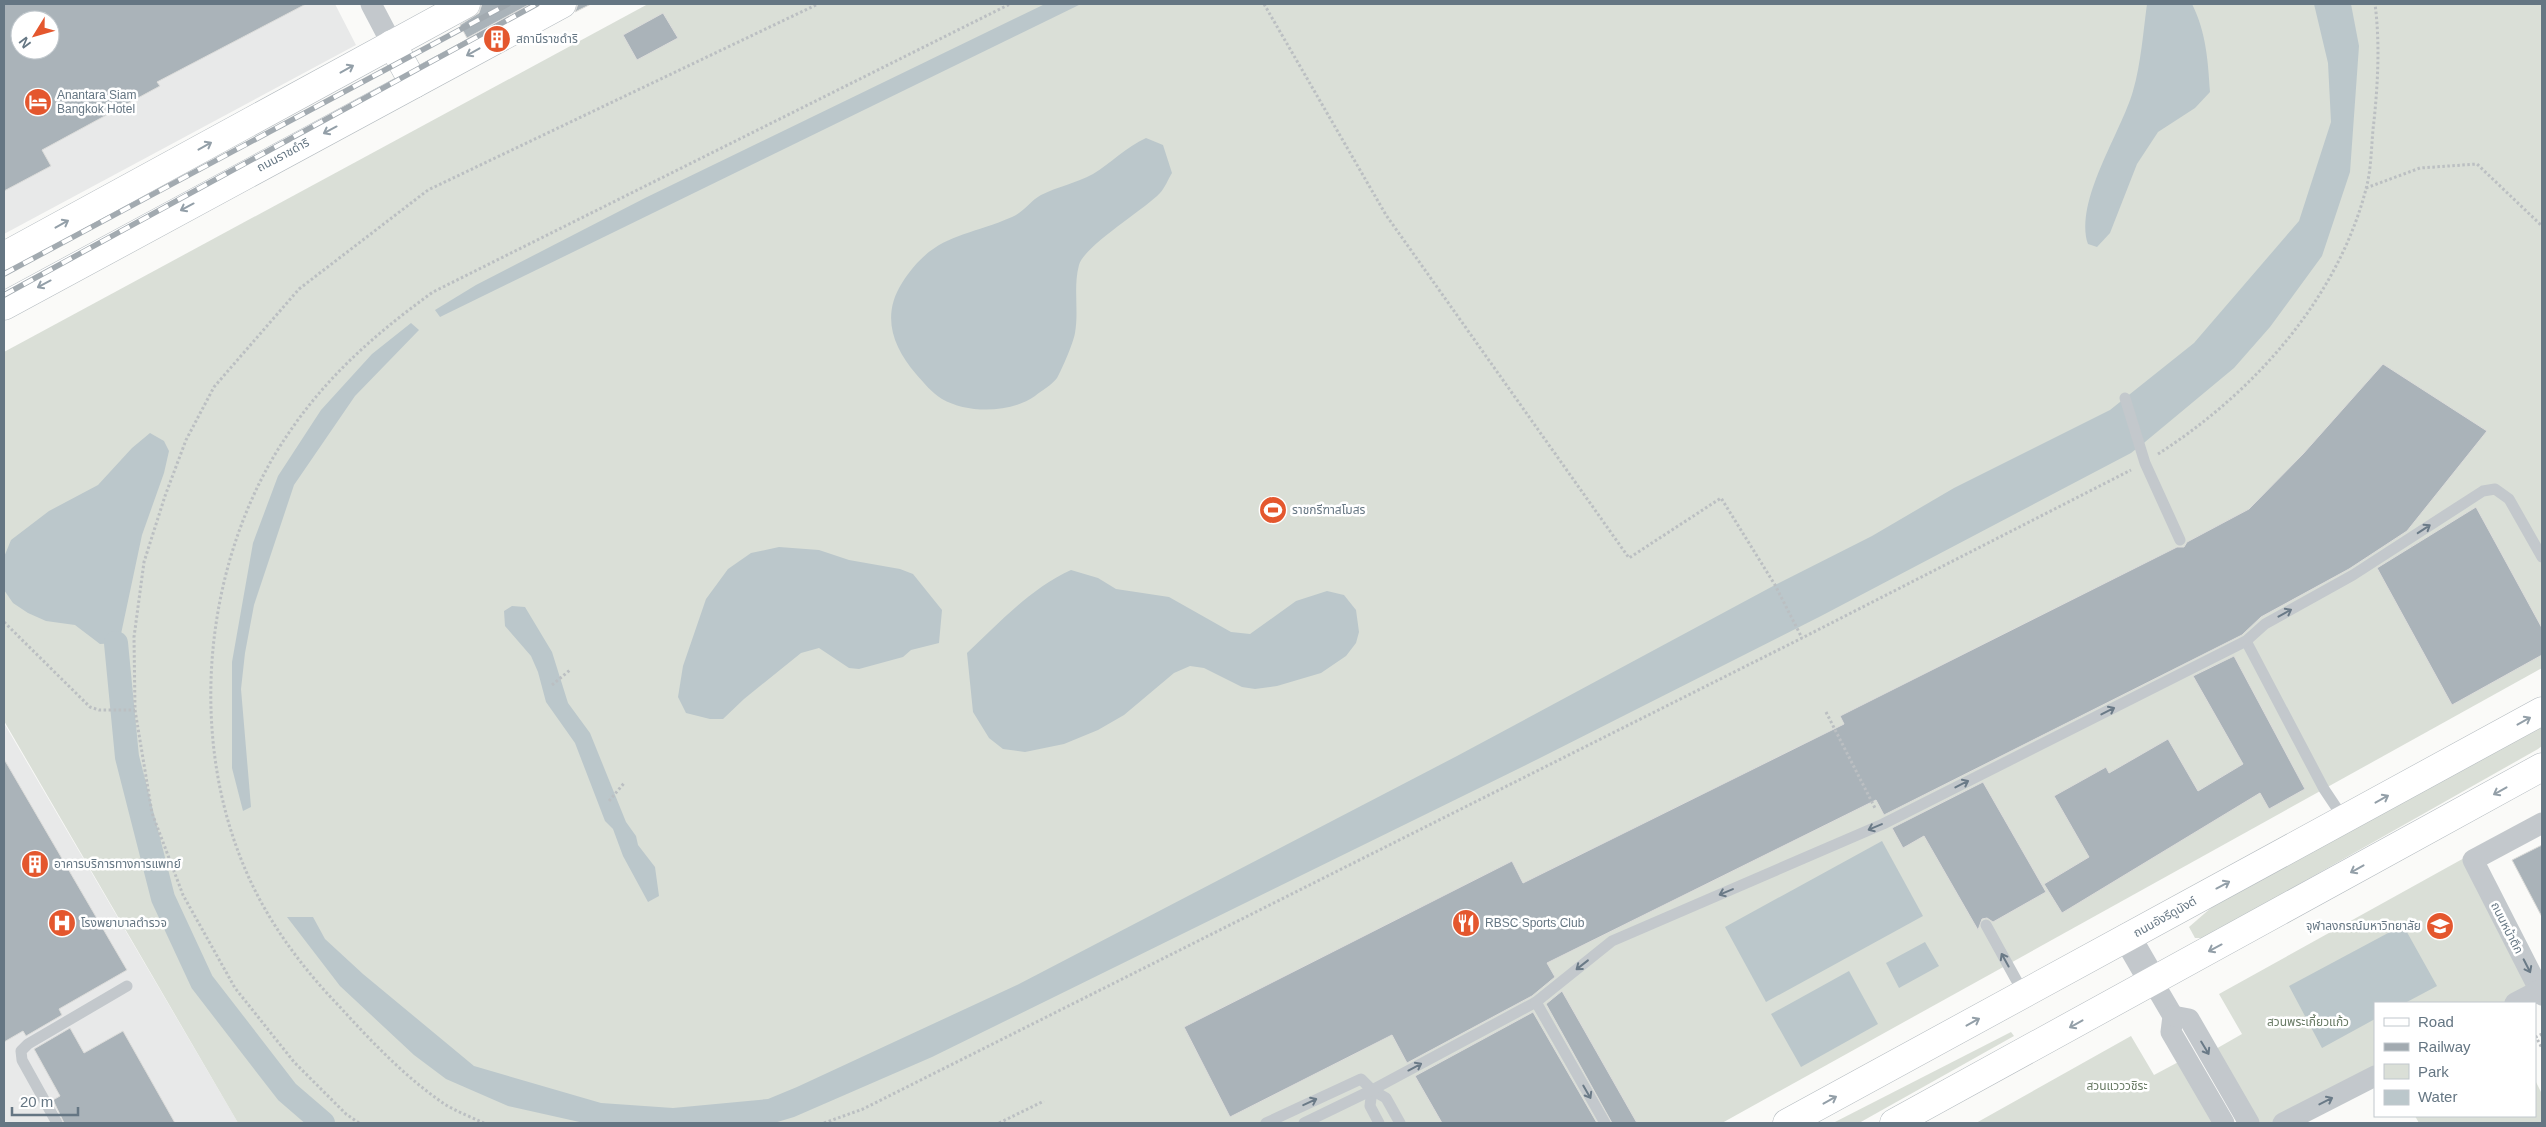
<svg xmlns="http://www.w3.org/2000/svg" width="2546" height="1127" viewBox="0 0 2546 1127" font-family="Helvetica,'Noto Sans Thai',sans-serif">
  <style>
    .built { fill: #e8e9e9; fill-rule: evenodd }
    .green { fill: #dadfd7 }
    .water { fill: #bbc7cb }
    .lines { fill: none; stroke-linecap: round; stroke-linejoin: round }
    .canal { stroke: #bbc7cb; stroke-width: 24 }
    .building { fill: #aab3b9; stroke: #dcdcda; fill-rule: evenodd }
    .secondary-casing { stroke: #b3babf; stroke-width: 29 }
    .path { stroke: #bbbfc2; stroke-width: 3; stroke-dasharray: 2.5 2.5; stroke-linecap: butt }
    .service { stroke: #c3c8cc; stroke-width: 11 }
    .minor { stroke: #c3c8cc; stroke-width: 21 }
    .tertiary { stroke: #c3c8cc; stroke-width: 28 }
    .secondary { stroke: #fff; stroke-width: 28 }
    .rail-casing { stroke: #a2aab0; stroke-width: 5.5 }
    .rail { stroke: #fff; stroke-width: 4; stroke-dasharray: 11; stroke-linecap: butt }
    .oneway { stroke: #939fa8 }
    .oneway2 { stroke: #6a7a87 }
    .labels { text-anchor: middle; dominant-baseline: central; stroke-width: 5; stroke-linejoin: round; paint-order: stroke }
    .poi-label { font-size: 12px; fill: #657683; stroke: #fff; text-anchor: start }
    .street-label { font-size: 12px; fill: #657683; stroke: #fff }
    .park-label { font-size: 12px; fill: #687a64; stroke: #fff }
  </style>
  <rect width="100%" height="100%" fill="#fafaf8"/>
  <!-- built -->
  <g class="built">
    <path d="M 4,4 L 335,4 L 356,45 L 4,234 ZM 20,20 L 50,20 L 50,50 L 20,50 Z"/>
    <path d="M 4,723 L 238,1123 L 4,1123 Z"/>
  </g>
  <!-- green -->
  <g class="green">
    <path d="M 648,4 L 2542,4 L 2542,668 L 1722,1123 L 238,1123 L 4,721 L 4,352 Z"/>
    <path d="M 2542,726 L 2542,746 L 2538,749 L 2204,938 L 2195,938 L 2189,927 L 2212,907 Z"/>
    <path d="M 2466,857 L 2533,990 L 2508,1003 L 2375,1003 L 2375,1072 L 2275,1123 L 2257,1123 L 2214,1050 L 2242,1034 L 2219,994 Z"/>
    <path d="M 2011,1032 L 2014,1036 L 1859,1123 L 1833,1123 Z"/>
    <path d="M 2131,1036 L 2154,1075 L 2184,1059 L 2218,1123 L 1976,1123 Z"/>
    <path d="M 2535,1080 L 2542,1094 L 2542,1123 L 2419,1123 L 2415,1116 L 2535,1116 Z"/>
  </g>
  <!-- water -->
  <g class="water">
    <path d="M 1045,4 L 1081,4 L 440,317 L 435,310 L 476,285 L 645,198 Z"/>
    <path d="M 2147,4 L 2192,4 C 2206,32 2208,60 2210,92 L 2195,108 L 2158,132 L 2137,164 L 2110,233 L 2097,247 L 2088,244 C 2074,201 2121,133 2133,91 C 2141,63 2143,33 2147,4 Z"/>
    <path d="M 2314,4 L 2351,4 L 2359,46 L 2350,172 L 2322,256 L 2270,327 L 2234,368 L 2145,442 L 2131,453 L 1821,616 L 1538,759 L 932,1057 L 794,1117 L 774,1123 L 584,1123 L 508,1106 L 446,1079 L 414,1055 L 340,986 L 287,917 L 313,917 L 325,939 L 363,974 L 474,1066 L 601,1103 L 673,1108 L 768,1099 L 797,1087 L 1019,984 L 1457,756 L 1775,585 L 1872,536 L 1954,488 L 2110,410 L 2194,343 L 2299,221 L 2331,122 L 2328,63 Z"/>
    <path d="M 1146,138 L 1163,145 L 1172,173 C 1168,179 1165,188 1160,193 C 1144,210 1084,246 1079,265 C 1073,287 1079,311 1075,333 C 1073,344 1062,369 1057,378 C 1052,385 1041,391 1035,396 C 1011,413 968,414 942,399 C 932,393 924,383 916,374 C 893,347 881,316 902,283 C 934,233 964,238 1012,217 C 1024,212 1030,201 1041,195 C 1057,187 1076,183 1093,174 C 1111,163 1126,147 1146,138 Z"/>
    <path d="M 411,323 L 419,330 L 355,396 L 294,485 L 254,605 L 245,653 L 241,689 L 251,807 L 243,811 L 232,768 L 232,662 L 253,543 L 278,476 L 321,410 L 372,354 Z"/>
    <path d="M 150,433 L 164,441 L 169,451 L 164,473 L 142,535 L 121,634 L 116,643 L 100,644 L 75,625 L 46,621 L 28,613 L 13,603 L 4,590 L 4,557 L 11,540 L 49,511 L 98,485 L 132,448 Z"/>
    <path d="M 779,547 L 819,550 L 849,560 L 900,569 L 913,574 L 942,610 L 939,643 L 911,650 L 903,657 L 859,669 L 849,668 L 819,648 L 801,653 L 744,699 L 723,719 L 710,719 L 686,713 L 678,697 L 683,666 L 706,599 L 728,569 L 751,553 Z"/>
    <path d="M 1071,570 L 1098,578 L 1116,589 L 1169,597 L 1231,632 L 1250,634 L 1296,601 L 1327,591 L 1344,595 L 1356,610 L 1359,632 L 1356,643 L 1346,656 L 1321,673 L 1277,686 L 1255,689 L 1242,687 L 1204,668 L 1190,666 L 1174,673 L 1124,715 L 1098,730 L 1064,744 L 1025,752 L 1003,749 L 989,738 L 973,712 L 967,653 C 998,624 1031,588 1071,570 Z"/>
    <path d="M 512,606 L 525,607 L 552,652 L 568,703 L 590,733 L 626,822 L 636,836 L 638,845 L 655,867 L 659,896 L 648,902 L 623,856 L 613,829 L 605,821 L 575,743 L 546,702 L 538,672 L 531,656 L 505,626 L 504,611 Z"/>
    <path d="M 1882,841 L 1923,916 L 1766,1002 L 1725,927 Z"/>
    <path d="M 2403,925 L 2437,986 L 2405,1003 L 2375,1003 L 2375,1019 L 2322,1048 L 2289,986 Z"/>
    <path d="M 1925,942 L 1939,966 L 1899,988 L 1886,963 Z"/>
    <path d="M 1849,971 L 1878,1024 L 1801,1067 L 1771,1014 Z"/>
  </g>
  <g class="lines">
    <!-- canal -->
    <path class="canal" d="M 116,643 L 127,757 L 163,898 L 202,982 L 287,1092 L 323,1123"/>
  </g>
  <!-- building -->
  <g class="building">
    <path d="M 4,4 L 306,4 L 157,82 L 160,86 L 42,150 L 51,166 L 4,191 ZM 20,20 L 50,20 L 50,50 L 20,50 Z"/>
    <path d="M 482,4 L 530,4 L 467,38 L 460,25 L 479,13 Z"/>
    <path d="M 578,4 L 591,4 L 575,12 Z"/>
    <path d="M 663,13 L 678,38 L 637,60 L 623,35 Z"/>
    <path d="M 2383,364 L 2487,431 L 2407,531 L 2349,569 L 2261,617 L 2242,635 L 1884,815 L 1876,800 L 1547,963 L 1555,977 L 1532,996 L 1407,1063 L 1392,1035 L 1230,1117 L 1184,1027 L 1512,861 L 1523,883 L 1844,724 L 1840,716 L 2177,547 L 2184,547 L 2187,542 L 2249,509 L 2303,454 Z"/>
    <path d="M 2476,507 L 2542,628 L 2542,655 L 2452,705 L 2377,568 Z"/>
    <path d="M 2234,656 L 2305,789 L 2269,809 L 2260,793 L 2062,913 L 2044,884 L 2089,857 L 2054,796 L 2106,767 L 2109,773 L 2168,739 L 2198,791 L 2243,764 L 2193,676 Z"/>
    <path d="M 4,759 L 127,970 L 59,1009 L 62,1015 L 26,1036 L 23,1031 L 4,1042 Z"/>
    <path d="M 1983,782 L 2046,892 L 1993,922 L 1987,918 L 1982,919 L 1978,930 L 1924,836 L 1903,848 L 1892,828 Z"/>
    <path d="M 2542,845 L 2542,917 L 2512,860 Z"/>
    <path d="M 1562,991 L 1637,1123 L 1612,1123 L 1546,1004 Z"/>
    <path d="M 1533,1012 L 1597,1123 L 1442,1123 L 1415,1076 Z"/>
    <path d="M 70,1028 L 84,1053 L 123,1031 L 175,1123 L 64,1123 L 53,1100 L 60,1096 L 34,1049 Z"/>
  </g>
  <g class="lines">
    <!-- secondary casing -->
    <g class="secondary-casing">
      <g id="secondary">
        <path d="M 392,44 L 414,84"/>
        <path d="M 4,256 L 466,4"/>
        <path d="M 4,306 L 562,4"/>
        <path d="M 1787,1123 L 2542,711"/>
        <path d="M 1894,1123 L 2542,767"/>
      </g>
    </g>
    <!-- path -->
    <g class="path">
      <path d="M 1264,4 L 1386,215 L 1629,558 L 1721,498 L 1775,585 L 1802,638"/>
      <path d="M 2366,188 L 2420,168 L 2477,164 L 2542,226"/>
      <path d="M 2158,454 C 2253,393 2337,300 2366,189 C 2372,167 2371,143 2374,121 C 2378,82 2380,42 2375,4"/>
      <path d="M 4,622 L 90,707 L 99,710 L 135,710"/>
      <path d="M 552,685 L 570,670"/>
      <path d="M 1826,712 L 1876,810"/>
      <path d="M 609,801 L 625,782"/>
      <path d="M 2542,1034 L 2536,1037 L 2542,1048"/>
      <path d="M 359,1123 L 346,1114 L 294,1062 L 235,988 L 183,895 L 152,813 L 135,710 L 134,637 L 144,562 L 165,496 L 186,440 L 214,387 L 299,289 L 428,190 L 818,4"/>
      <path d="M 484,1123 C 471,1117 455,1111 443,1103 C 404,1076 371,1041 339,1006 C 311,977 285,944 265,909 C 187,773 196,589 274,456 C 316,386 368,339 433,292 L 1010,4"/>
      <path d="M 824,1123 L 863,1109 L 1802,638 L 2131,470"/>
      <path d="M 999,1123 L 1044,1101"/>
    </g>
    <!-- service -->
    <g class="service">
      <path d="M 2125,398 L 2145,463 L 2180,540"/>
      <path d="M 2246,641 L 2324,789 L 2344,819"/>
      <path d="M 1986,925 L 2024,994"/>
      <path d="M 1372,1090 L 1370,1106 L 1379,1123"/>
      <path d="M 57,1123 L 22,1060 L 21,1051 L 28,1044 L 127,986"/>
      <path d="M 1266,1123 L 1361,1079 L 1372,1090 L 1386,1098 L 1400,1123"/>
      <path d="M 1304,1123 L 1372,1090 L 1536,1002"/>
      <path d="M 1605,1123 L 1536,1002 L 1612,941 L 1883,824 L 2246,641 L 2265,624 L 2353,575 L 2483,491 L 2495,489 L 2509,499 L 2542,557"/>
    </g>
    <!-- minor -->
    <g class="minor">
      <path d="M 371,4 L 392,44"/>
      <path d="M 2542,823 L 2473,860 L 2542,995"/>
      <path d="M 2153,982 L 2173,1016 L 2171,1032 L 2224,1123"/>
      <path d="M 2515,1003 L 2540,990"/>
      <path d="M 2173,1016 L 2189,1019 L 2249,1123"/>
      <path d="M 2283,1123 L 2375,1076"/>
    </g>
    <!-- tertiary -->
    <path class="tertiary" d="M 2127,937 L 2153,982"/>
    <!-- secondary -->
    <use href="#secondary" class="secondary"/>
    <!-- rail casing -->
    <g class="rail-casing">
      <g id="rail">
        <path d="M 4,274 L 508,4"/>
        <path d="M 4,295 L 537,4"/>
      </g>
    </g>
    <!-- rail -->
    <use href="#rail" class="rail"/>
  </g>
  <!-- one-way arrows -->
  <defs><path id="oneway-shaft" d="M-6 0H5M1.5-3L5.5 0L1.5 3" fill="none" stroke-width="1.6" stroke-linecap="round" stroke-linejoin="round" transform="scale(1.25)"/></defs>
  <g class="oneway">
    <use href="#oneway-shaft" transform="translate(473 52) rotate(151)"/>
    <use href="#oneway-shaft" transform="translate(347 69) rotate(-29)"/>
    <use href="#oneway-shaft" transform="translate(330 130) rotate(152)"/>
    <use href="#oneway-shaft" transform="translate(205 146) rotate(-29)"/>
    <use href="#oneway-shaft" transform="translate(187 207) rotate(152)"/>
    <use href="#oneway-shaft" transform="translate(62 224) rotate(-29)"/>
    <use href="#oneway-shaft" transform="translate(44 284) rotate(152)"/>
    <use href="#oneway-shaft" transform="translate(2524 721) rotate(-29)"/>
    <use href="#oneway-shaft" transform="translate(2500 791) rotate(151)"/>
    <use href="#oneway-shaft" transform="translate(2382 799) rotate(-29)"/>
    <use href="#oneway-shaft" transform="translate(2357 869) rotate(151)"/>
    <use href="#oneway-shaft" transform="translate(2223 885) rotate(-28)"/>
    <use href="#oneway-shaft" transform="translate(2215 948) rotate(152)"/>
    <use href="#oneway-shaft" transform="translate(1973 1022) rotate(-29)"/>
    <use href="#oneway-shaft" transform="translate(2076 1024) rotate(151)"/>
    <use href="#oneway-shaft" transform="translate(1830 1100) rotate(-29)"/>
  </g>
  <g class="oneway2">
    <use href="#oneway-shaft" transform="translate(2424 529) rotate(-33)"/>
    <use href="#oneway-shaft" transform="translate(2285 613) rotate(-29)"/>
    <use href="#oneway-shaft" transform="translate(2108 711) rotate(-27)"/>
    <use href="#oneway-shaft" transform="translate(1962 784) rotate(-27)"/>
    <use href="#oneway-shaft" transform="translate(1875 827) rotate(157)"/>
    <use href="#oneway-shaft" transform="translate(1726 892) rotate(157)"/>
    <use href="#oneway-shaft" transform="translate(2005 960) rotate(-119)"/>
    <use href="#oneway-shaft" transform="translate(1582 965) rotate(142)"/>
    <use href="#oneway-shaft" transform="translate(2527 966) rotate(63)"/>
    <use href="#oneway-shaft" transform="translate(2205 1048) rotate(59)"/>
    <use href="#oneway-shaft" transform="translate(1415 1067) rotate(-28)"/>
    <use href="#oneway-shaft" transform="translate(1587 1092) rotate(60)"/>
    <use href="#oneway-shaft" transform="translate(2326 1101) rotate(-27)"/>
    <use href="#oneway-shaft" transform="translate(1310 1102) rotate(-25)"/>
  </g>
  <!-- icons -->
  <defs>
    <g id="building-disc" transform="scale(1.4375)"><circle r="9.5" fill="#e4572e" stroke="#fff"/><path d="M-4-6H4V6H1V3H-1V6H-4ZM-2.5-4.3h1.7v1.8h-1.7ZM.8-4.3h1.7v1.8H.8ZM-2.5-1h1.7V.8h-1.7ZM.8-1h1.7V.8H.8Z" fill="#fff"/></g>
    <g id="hotel-disc" transform="scale(1.4375)"><circle r="9.5" fill="#e4572e" stroke="#fff"/><path d="M-6-4.5h1.5V1H6V5H4.5V3h-9V5H-6ZM-4 0a1.8 1.8 0 1 1 3.6 0ZM.5 0V-2.5h3Q6-2.5 6 0Z" fill="#fff"/></g>
    <g id="stadium-disc" transform="scale(1.4375)"><circle r="9.5" fill="#e4572e" stroke="#fff"/><path d="M0-5a6.5 5 0 1 0 0 10a6.5 5 0 1 0 0-10ZM-3.5-1.8h7v3.6h-7Z" fill="#fff"/></g>
    <g id="hospital-disc" transform="scale(1.4375)"><circle r="9.5" fill="#e4572e" stroke="#fff"/><path d="M-5-5h3v3.5h4V-5h3V5h-3V1.5h-4V5h-3Z" fill="#fff"/></g>
    <g id="restaurant-disc" transform="scale(1.4375)"><circle r="9.5" fill="#e4572e" stroke="#fff"/><path d="M-5-6h1v4h1v-4h1v4h1v-4h1v5L-1.5 .5V6h-2V.5L-5-1ZM5-6V6H3V1.5H1.5Q1.5-4 5-6Z" fill="#fff"/></g>
    <g id="university-disc" transform="scale(1.4375)"><circle r="9.5" fill="#e4572e" stroke="#fff"/><path d="M0-5L7-2L0 1L-7-2ZM-4 1L0 2.5L4 1V4Q0 6-4 4Z" fill="#fff"/></g>
  </defs>
  <g fill-rule="evenodd">
    <use href="#building-disc" x="497" y="39"/>
    <use href="#hotel-disc" x="38" y="102"/>
    <use href="#stadium-disc" x="1273" y="510"/>
    <use href="#building-disc" x="35" y="864"/>
    <use href="#hospital-disc" x="62" y="923"/>
    <use href="#restaurant-disc" x="1466" y="923"/>
    <use href="#university-disc" x="2440" y="926"/>
  </g>
  <g class="labels">
    <!-- poi labels -->
    <g class="poi-label">
      <text x="516" y="39">สถานีราชดำริ</text>
      <text x="57" y="95">Anantara Siam<tspan x="57" dy="14">Bangkok Hotel</tspan></text>
      <text x="1292" y="510">ราชกรีฑาสโมสร</text>
      <text x="54" y="864">อาคารบริการทางการแพทย์</text>
      <text x="81" y="923">โรงพยาบาลตำรวจ</text>
      <text x="1485" y="923">RBSC Sports Club</text>
      <text x="2421" y="926" text-anchor="end">จุฬาลงกรณ์มหาวิทยาลัย</text>
    </g>
    <!-- street labels -->
    <g class="street-label">
      <text transform="translate(283 155) rotate(-28)">ถนนราชดำริ</text>
      <text transform="translate(2165 917) rotate(-29)">ถนนอังรีดูนังต์</text>
      <text transform="translate(2507 928) rotate(63)">ถนนหน้าตึก</text>
    </g>
    <!-- park labels -->
    <g class="park-label">
      <text x="2308" y="1022">สวนพระเกี้ยวแก้ว</text>
      <text x="2117" y="1086">สวนแวววชิระ</text>
    </g>
  </g>
  <!-- border -->
  <rect width="2546" height="1127" fill="none" stroke="#657683" stroke-width="10"/>
  <!-- legend -->
  <rect x="2374" y="1002" width="162" height="115" fill="#ffffff" stroke="#c1c8cd"/>
  <rect x="2384" y="1018" width="25" height="8" fill="#ffffff" stroke="#c1c8cd"/>
  <text x="2418" y="1027" font-size="15" fill="#657683">Road</text>
  <rect x="2384" y="1043" width="25" height="8" fill="#a2aab0" stroke="#c1c8cd"/>
  <text x="2418" y="1052" font-size="15" fill="#657683">Railway</text>
  <rect x="2384" y="1064" width="25" height="15" fill="#dadfd7" stroke="#c1c8cd"/>
  <text x="2418" y="1077" font-size="15" fill="#657683">Park</text>
  <rect x="2384" y="1090" width="25" height="15" fill="#bbc7cb" stroke="#c1c8cd"/>
  <text x="2418" y="1102" font-size="15" fill="#657683">Water</text>
  <!-- north arrow -->
  <g transform="translate(35 35) rotate(233)"><circle r="24" fill="#ffffff" stroke="#c1c8cd"/>
  <path d="M0-4L9 19L0 12L-9 19Z" fill="#e4572e"/>
  <text y="-8" font-size="14" font-weight="bold" text-anchor="middle" fill="#657683">N</text>
  </g>
  <!-- scale -->
  <path d="M12 1107v8h66v-8" fill="none" stroke="#657683" stroke-width="2.5"/>
  <text x="20" y="1107" font-size="15" fill="#657683" stroke="#ffffff" stroke-width="4" paint-order="stroke">20 m</text>
</svg>
